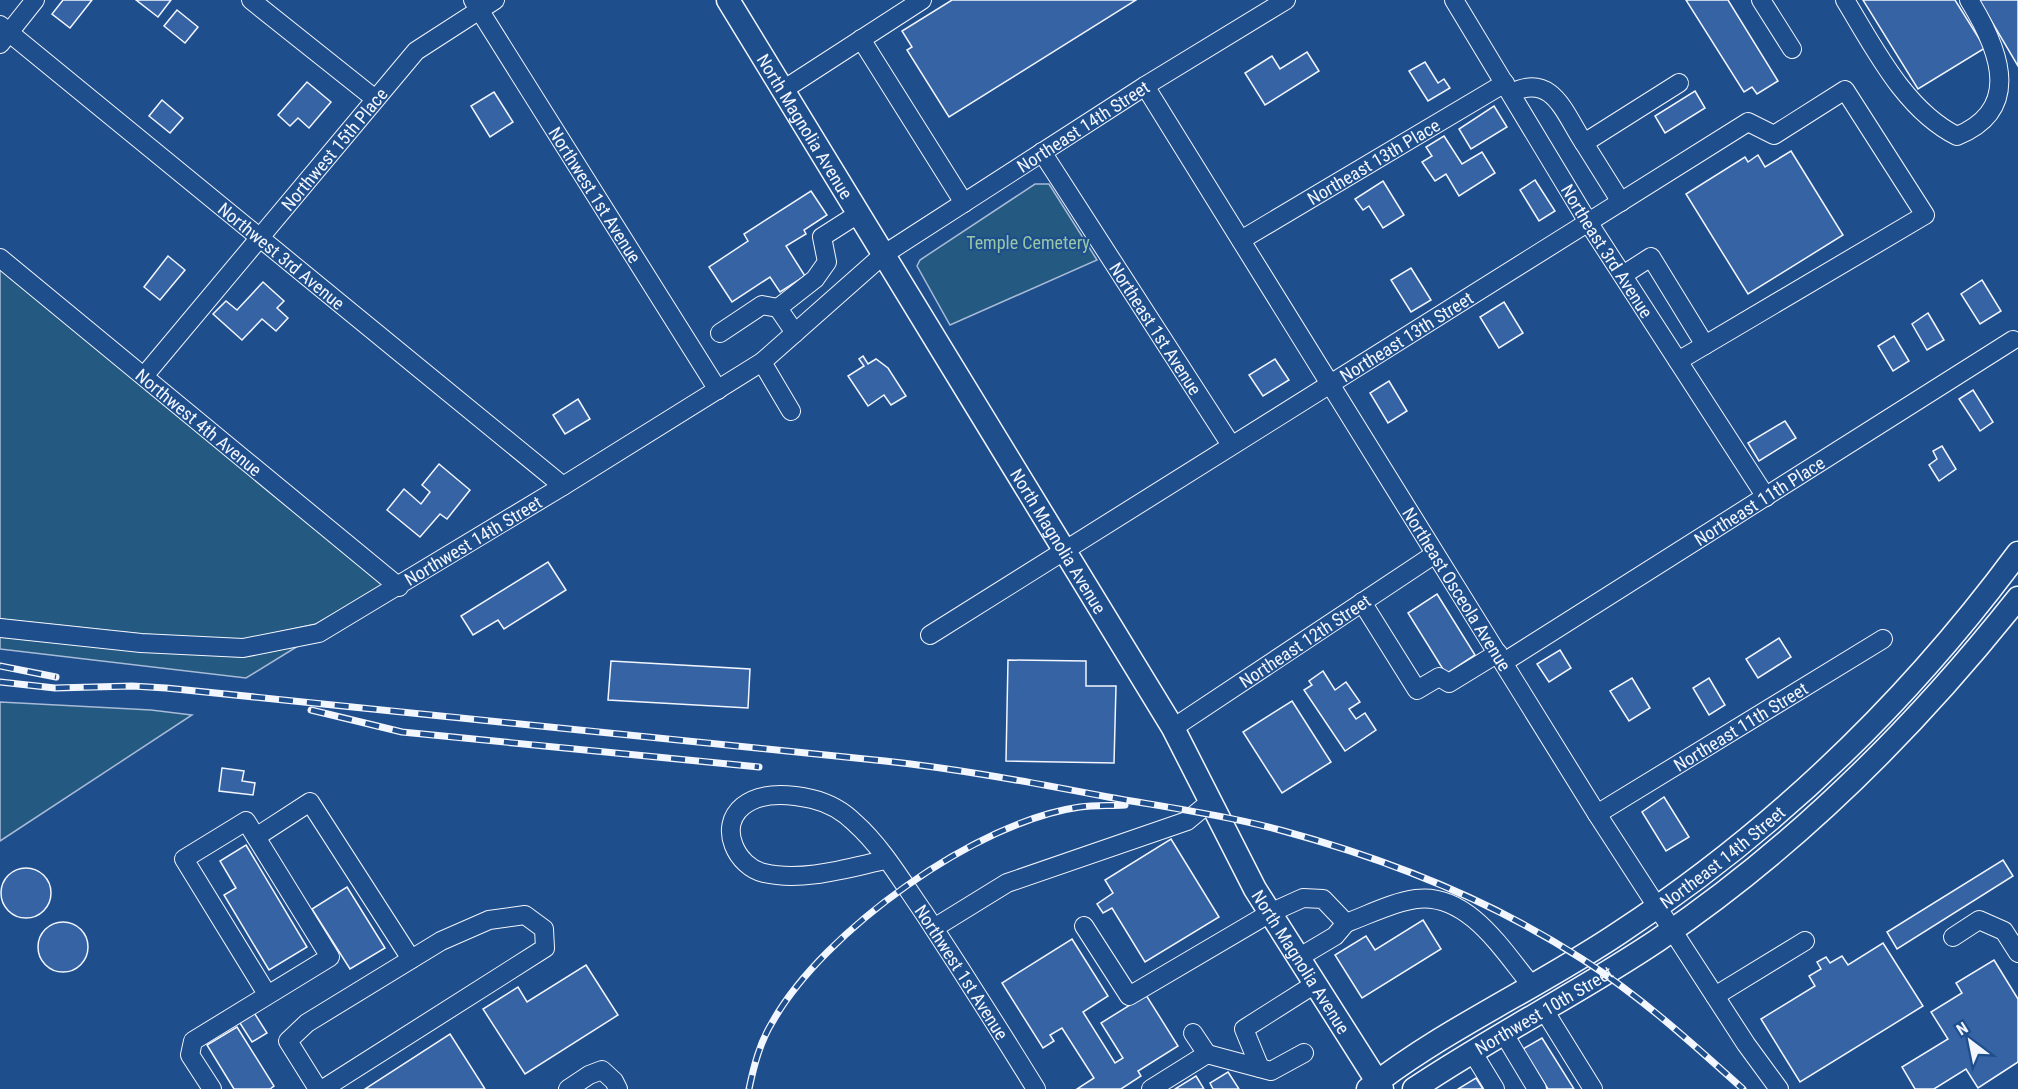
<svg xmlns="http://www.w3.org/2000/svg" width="2018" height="1089" viewBox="0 0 2018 1089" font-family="'Roboto Condensed',sans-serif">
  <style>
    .green { fill: #245a82; stroke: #a8bbd7; stroke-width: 1.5 }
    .building { fill: #3563a3; stroke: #f2f6ff; stroke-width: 1.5 }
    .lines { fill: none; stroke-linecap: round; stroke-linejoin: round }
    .minor-casing { stroke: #f2f6ff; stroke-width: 20 }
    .major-casing { stroke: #f2f6ff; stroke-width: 25 }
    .minor { stroke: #1f4e8c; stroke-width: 18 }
    .major { stroke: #1f4e8c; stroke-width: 22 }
    .rail-casing { stroke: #f2f6ff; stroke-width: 7 }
    .rail { stroke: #1f4e8c; stroke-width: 4.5; stroke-dasharray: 14; stroke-linecap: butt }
    .labels { text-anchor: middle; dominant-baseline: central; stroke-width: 4.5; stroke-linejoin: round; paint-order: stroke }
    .street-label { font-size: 18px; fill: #f2f6ff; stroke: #1f4e8c }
    .park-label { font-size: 18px; fill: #97c8a6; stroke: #1f4e8c }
  </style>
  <rect width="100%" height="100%" fill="#1f4e8c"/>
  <!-- green -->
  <g class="green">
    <path d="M 1035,184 L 1049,184 L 1097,260 L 950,325 L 917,266 L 920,260 Z"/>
    <path d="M 0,269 L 384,585 L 316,624 L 241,640 L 141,634 L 0,619 Z"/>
    <path d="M 0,637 L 141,651 L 244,657 L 298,646 L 246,678 L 0,649 Z"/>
    <path d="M 0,702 L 151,710 L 192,715 L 0,841 Z"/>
  </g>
  <!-- building -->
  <g class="building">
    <path d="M 63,0 L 92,0 L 70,28 L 52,14 Z"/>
    <path d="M 136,0 L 171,0 L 158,17 Z"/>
    <path d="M 952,0 L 1136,0 L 949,117 L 907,50 L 912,47 L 902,31 Z"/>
    <path d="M 1686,0 L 1728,0 L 1778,81 L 1757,94 L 1752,87 L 1744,92 Z"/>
    <path d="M 1863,0 L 1955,0 L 1985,48 L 1918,89 Z"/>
    <path d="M 1979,0 L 2018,0 L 2018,66 Z"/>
    <path d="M 177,10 L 198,27 L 185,43 L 164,26 Z"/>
    <path d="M 1307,52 L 1319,71 L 1265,105 L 1245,73 L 1272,56 L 1280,69 Z"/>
    <path d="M 1425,62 L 1438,83 L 1444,79 L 1450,88 L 1428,101 L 1409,71 Z"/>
    <path d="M 307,82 L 331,102 L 309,128 L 298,118 L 290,126 L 278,115 Z"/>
    <path d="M 1695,91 L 1705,108 L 1665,133 L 1655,116 Z"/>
    <path d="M 494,92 L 513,122 L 490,137 L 471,106 Z"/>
    <path d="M 162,100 L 183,118 L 170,133 L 149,116 Z"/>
    <path d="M 1494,106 L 1507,127 L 1471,149 L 1459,129 Z"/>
    <path d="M 1444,136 L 1462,164 L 1482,152 L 1495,173 L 1459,196 L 1446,174 L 1435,181 L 1422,162 L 1432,156 L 1426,147 Z"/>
    <path d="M 1791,151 L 1843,235 L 1748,294 L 1686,194 L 1745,157 L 1748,162 L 1758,155 L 1765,167 Z"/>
    <path d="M 1535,180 L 1555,211 L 1539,221 L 1520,190 Z"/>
    <path d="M 1383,181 L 1404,215 L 1383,228 L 1369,206 L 1363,210 L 1355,199 Z"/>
    <path d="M 811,191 L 827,215 L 804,230 L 806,234 L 786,246 L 805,276 L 780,292 L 770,277 L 732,302 L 709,267 L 748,241 L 744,234 Z"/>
    <path d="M 168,256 L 185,270 L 160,300 L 144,287 Z"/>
    <path d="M 1411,268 L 1431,300 L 1411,312 L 1391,280 Z"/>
    <path d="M 1982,280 L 2001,311 L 1980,324 L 1961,294 Z"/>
    <path d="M 263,282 L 284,301 L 277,308 L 288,318 L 276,331 L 262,319 L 242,340 L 213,314 L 226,301 L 237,310 Z"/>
    <path d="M 1504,302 L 1523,333 L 1499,348 L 1480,317 Z"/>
    <path d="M 1928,313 L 1944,340 L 1927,350 L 1912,324 Z"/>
    <path d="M 1894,336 L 1909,361 L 1893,371 L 1878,346 Z"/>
    <path d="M 863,356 L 868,364 L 876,359 L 888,368 L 906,396 L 891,405 L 884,395 L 868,406 L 848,376 L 864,366 L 859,359 Z"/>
    <path d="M 1275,359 L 1289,380 L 1263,396 L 1249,375 Z"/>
    <path d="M 1389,381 L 1407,411 L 1388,423 L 1370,393 Z"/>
    <path d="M 1973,390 L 1993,422 L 1980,431 L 1959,399 Z"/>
    <path d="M 578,399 L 590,419 L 565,434 L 553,415 Z"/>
    <path d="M 1785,421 L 1796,438 L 1759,461 L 1748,443 Z"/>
    <path d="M 1942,446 L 1956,469 L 1939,481 L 1929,465 L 1937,459 L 1933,451 Z"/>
    <path d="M 439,464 L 470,490 L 447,519 L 440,514 L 420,537 L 387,510 L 404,489 L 421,504 L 430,492 L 422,485 Z"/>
    <path d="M 548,562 L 566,590 L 504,629 L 498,620 L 473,635 L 461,616 Z"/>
    <path d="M 1437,594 L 1475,655 L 1446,674 L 1408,613 Z"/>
    <path d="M 1779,638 L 1791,657 L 1758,678 L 1746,659 Z"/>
    <path d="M 1560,650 L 1571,668 L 1549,682 L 1537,664 Z"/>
    <path d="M 1008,660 L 1086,661 L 1086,686 L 1116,686 L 1114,763 L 1006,761 Z"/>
    <path d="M 611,661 L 750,669 L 748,708 L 608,700 Z"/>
    <path d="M 1323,671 L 1335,690 L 1346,682 L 1360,702 L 1349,709 L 1356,719 L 1365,713 L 1376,730 L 1345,751 L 1304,690 L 1312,685 L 1309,681 Z"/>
    <path d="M 1632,678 L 1650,708 L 1629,721 L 1610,691 Z"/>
    <path d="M 1709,678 L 1725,705 L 1709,715 L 1693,688 Z"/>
    <path d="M 1292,701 L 1331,762 L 1282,793 L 1243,732 Z"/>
    <path d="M 222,768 L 244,771 L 242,781 L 255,783 L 253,795 L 219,791 Z"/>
    <path d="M 1664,797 L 1689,837 L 1666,851 L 1642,812 Z"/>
    <path d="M 1171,839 L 1219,917 L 1145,962 L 1112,908 L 1103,913 L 1097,904 L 1113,893 L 1105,880 Z"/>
    <path d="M 246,845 L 307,947 L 269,970 L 224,895 L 236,888 L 220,861 Z"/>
    <path d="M 2003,860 L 2013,876 L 1897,949 L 1887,932 Z"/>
    <circle cx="26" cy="893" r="25"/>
    <path d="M 347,887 L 385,948 L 350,969 L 312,909 Z"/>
    <path d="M 1423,920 L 1441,949 L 1362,998 L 1335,955 L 1366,936 L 1375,950 Z"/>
    <circle cx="63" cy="947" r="25"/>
    <path d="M 1072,939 L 1108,996 L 1083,1012 L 1115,1063 L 1123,1058 L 1101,1023 L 1146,995 L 1178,1046 L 1138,1071 L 1141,1076 L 1121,1089 L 1077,1089 L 1094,1078 L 1062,1028 L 1050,1035 L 1054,1041 L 1043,1048 L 1002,983 Z"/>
    <path d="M 1883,943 L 1923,1006 L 1800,1082 L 1761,1019 L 1815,986 L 1809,976 L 1821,969 L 1817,962 L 1826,957 L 1830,963 L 1842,956 L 1848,965 Z"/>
    <path d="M 1994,960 L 2018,999 L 2018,1062 L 1978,1088 L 1966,1069 L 1934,1089 L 1915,1089 L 1902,1067 L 1948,1039 L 1931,1012 L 1962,993 L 1956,983 Z"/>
    <path d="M 586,965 L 618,1015 L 525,1074 L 483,1009 L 518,987 L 527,1002 Z"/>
    <path d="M 253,1011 L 267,1033 L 252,1042 L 238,1020 Z"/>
    <path d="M 237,1027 L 274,1086 L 270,1089 L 234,1089 L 207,1045 Z"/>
    <path d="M 450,1034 L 485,1089 L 365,1089 Z"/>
    <path d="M 1542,1038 L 1574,1089 L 1548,1089 L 1523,1049 Z"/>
    <path d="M 1228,1072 L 1239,1089 L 1213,1089 L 1210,1083 Z"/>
    <path d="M 1196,1076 L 1204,1089 L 1175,1089 Z"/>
    <path d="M 1476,1078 L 1483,1089 L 1458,1089 Z"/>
  </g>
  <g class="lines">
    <!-- minor casing -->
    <g class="minor-casing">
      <g id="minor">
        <path d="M 251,0 L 374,98"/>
        <path id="s1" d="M 473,0 L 718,390"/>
        <path id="s2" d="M 1454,0 L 1588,222 L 1766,497"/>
        <path d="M 1761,0 L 1792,49"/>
        <path d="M 1845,0 C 1875,49 1905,110 1957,136 C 2018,111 2005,58 1969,0"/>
        <path id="s3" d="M 0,25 L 563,486"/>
        <path d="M 861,39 L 964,203"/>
        <path d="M 0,44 L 35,0"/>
        <path id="s4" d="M 1145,86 L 1597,814 L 1746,1044 L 1779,1089"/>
        <path d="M 783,90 L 922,0"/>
        <path d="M 1511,93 C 1553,72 1564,113 1584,143"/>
        <path id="s5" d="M 1042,152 L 1231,445"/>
        <path d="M 1621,202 L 1584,143 L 1679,83"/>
        <path id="s6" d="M 1241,240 L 1505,83"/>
        <path id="s7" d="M 0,258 L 399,587"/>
        <path d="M 1623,275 L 1651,257 L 1705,345"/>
        <path d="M 720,333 L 762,305 L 778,308"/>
        <path d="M 795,333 L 778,308 L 815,279 L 827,262 L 822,237 L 858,214"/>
        <path d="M 762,362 L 791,411"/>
        <path id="s8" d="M 144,376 L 416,51 L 495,0"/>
        <path d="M 1362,602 L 1417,690 L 1439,677 L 1449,683 L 1498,653"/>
        <path id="s9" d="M 0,628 L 141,643 L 243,648 L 319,633 L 563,486 L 762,362 L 883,255 L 1145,86 L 1286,0"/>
        <path id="s10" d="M 930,635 L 1748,122 L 1774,135 L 1845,90 L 1925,215 L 1678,361"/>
        <path id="s11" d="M 1504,662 L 2013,340"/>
        <path id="s12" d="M 1173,728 L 1435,554"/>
        <path id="s13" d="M 1597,814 L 1883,639"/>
        <path d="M 256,837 L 310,802 L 411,959"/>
        <path id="s14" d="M 885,860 C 848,868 803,882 764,873 C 737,867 717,827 743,806 C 762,791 790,794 812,799 C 829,803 843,811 855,823 C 882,847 903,883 924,913 C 962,971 999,1029 1036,1089"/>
        <path d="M 1346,923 C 1368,915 1393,902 1416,899 C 1468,892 1503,951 1532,986"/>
        <path d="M 1084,926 L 1129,996 L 1270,913 L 1303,898 L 1323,899 L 1346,923 L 1335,936 L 1298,958"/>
        <path d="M 934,928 L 1007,883 L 1187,821 L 1210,802"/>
        <path d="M 1953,937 L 1979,920 L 2004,931 L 2018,953"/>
        <path d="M 1715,996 L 1805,941"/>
        <path d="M 1544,1010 L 1593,1089"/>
        <path d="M 1193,1033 L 1207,1054"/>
        <path d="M 1504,1034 L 1537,1089"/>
        <path d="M 1473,1053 L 1495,1089"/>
        <path d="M 1260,1068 L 1244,1029 L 1315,984"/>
        <path d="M 212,1089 L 190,1055 L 193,1041 L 330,957 L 246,821 L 184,859 L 267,994"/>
        <path d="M 318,1089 L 288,1041 L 307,1023 L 441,941 L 489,920 L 525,915 L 544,929 L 545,948 L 323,1089"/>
        <path d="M 568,1089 L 589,1075 L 602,1070 L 614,1081 L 618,1089"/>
        <path d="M 1151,1089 L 1207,1054 L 1271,1071 L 1304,1053"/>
      </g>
    </g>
    <!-- major casing -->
    <g class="major-casing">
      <g id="major">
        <path id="s15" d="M 728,0 L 1173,728 L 1255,889 L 1382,1089"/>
        <path id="s16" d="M 1368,1089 C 1446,1028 1537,988 1619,933 C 1774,831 1907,703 2018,553"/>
        <path id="s17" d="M 1414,1089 C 1493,1036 1579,993 1658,940 C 1797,846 1914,729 2018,598"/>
      </g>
    </g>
    <!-- minor -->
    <use href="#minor" class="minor"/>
    <!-- major -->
    <use href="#major" class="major"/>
    <!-- rail casing -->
    <g class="rail-casing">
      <g id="rail">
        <path d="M 0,666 L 56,677"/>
        <path d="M 0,682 L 55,688 L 132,686 L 166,688 L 885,761 C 960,769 1034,783 1108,797 C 1165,807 1224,815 1280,830 C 1384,858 1491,900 1582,959 C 1640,996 1692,1043 1743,1089"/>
        <path d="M 311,710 L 402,732 L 759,767"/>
        <path d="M 749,1089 C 754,1065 760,1042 773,1021 C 824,931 977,821 1080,807 C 1095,805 1110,806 1125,805"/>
      </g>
    </g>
    <!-- rail -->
    <use href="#rail" class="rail"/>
  </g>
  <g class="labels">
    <!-- street labels -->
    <g class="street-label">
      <text stroke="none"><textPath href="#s9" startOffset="1240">Northeast 14th Street</textPath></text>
      <text stroke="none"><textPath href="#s15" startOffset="148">North Magnolia Avenue</textPath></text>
      <text stroke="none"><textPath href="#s8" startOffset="296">Northwest 15th Place</textPath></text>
      <text stroke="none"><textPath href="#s6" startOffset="154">Northeast 13th Place</textPath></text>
      <text stroke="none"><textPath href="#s1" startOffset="230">Northwest 1st Avenue</textPath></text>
      <text stroke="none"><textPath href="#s2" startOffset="294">Northeast 3rd Avenue</textPath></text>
      <text stroke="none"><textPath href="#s3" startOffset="364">Northwest 3rd Avenue</textPath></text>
      <text stroke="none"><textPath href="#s5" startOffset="210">Northeast 1st Avenue</textPath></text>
      <text stroke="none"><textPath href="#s10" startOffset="562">Northeast 13th Street</textPath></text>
      <text stroke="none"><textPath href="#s7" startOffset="258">Northwest 4th Avenue</textPath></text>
      <text stroke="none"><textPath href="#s11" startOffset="302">Northeast 11th Place</textPath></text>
      <text stroke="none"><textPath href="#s9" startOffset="501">Northwest 14th Street</textPath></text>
      <text stroke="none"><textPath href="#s15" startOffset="634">North Magnolia Avenue</textPath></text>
      <text stroke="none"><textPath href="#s4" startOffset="592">Northeast Osceola Avenue</textPath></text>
      <text stroke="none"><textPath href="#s12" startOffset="158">Northeast 12th Street</textPath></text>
      <text stroke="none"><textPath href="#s13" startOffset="168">Northeast 11th Street</textPath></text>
      <text stroke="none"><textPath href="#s16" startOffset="424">Northeast 14th Street</textPath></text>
      <text stroke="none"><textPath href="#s15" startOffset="1120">North Magnolia Avenue</textPath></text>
      <text stroke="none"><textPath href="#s14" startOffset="514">Northwest 1st Avenue</textPath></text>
      <text stroke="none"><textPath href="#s17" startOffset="152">Northwest 10th Street</textPath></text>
    </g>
    <!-- park labels -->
    <g class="park-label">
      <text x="1028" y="242">Temple Cemetery</text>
    </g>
  </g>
  <!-- north arrow -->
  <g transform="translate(1970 1041) rotate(328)" stroke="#1f4e8c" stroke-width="4.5" paint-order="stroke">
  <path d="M0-4.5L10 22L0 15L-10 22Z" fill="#f2f6ff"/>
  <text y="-9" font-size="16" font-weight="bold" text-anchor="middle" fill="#f2f6ff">N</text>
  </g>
</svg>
